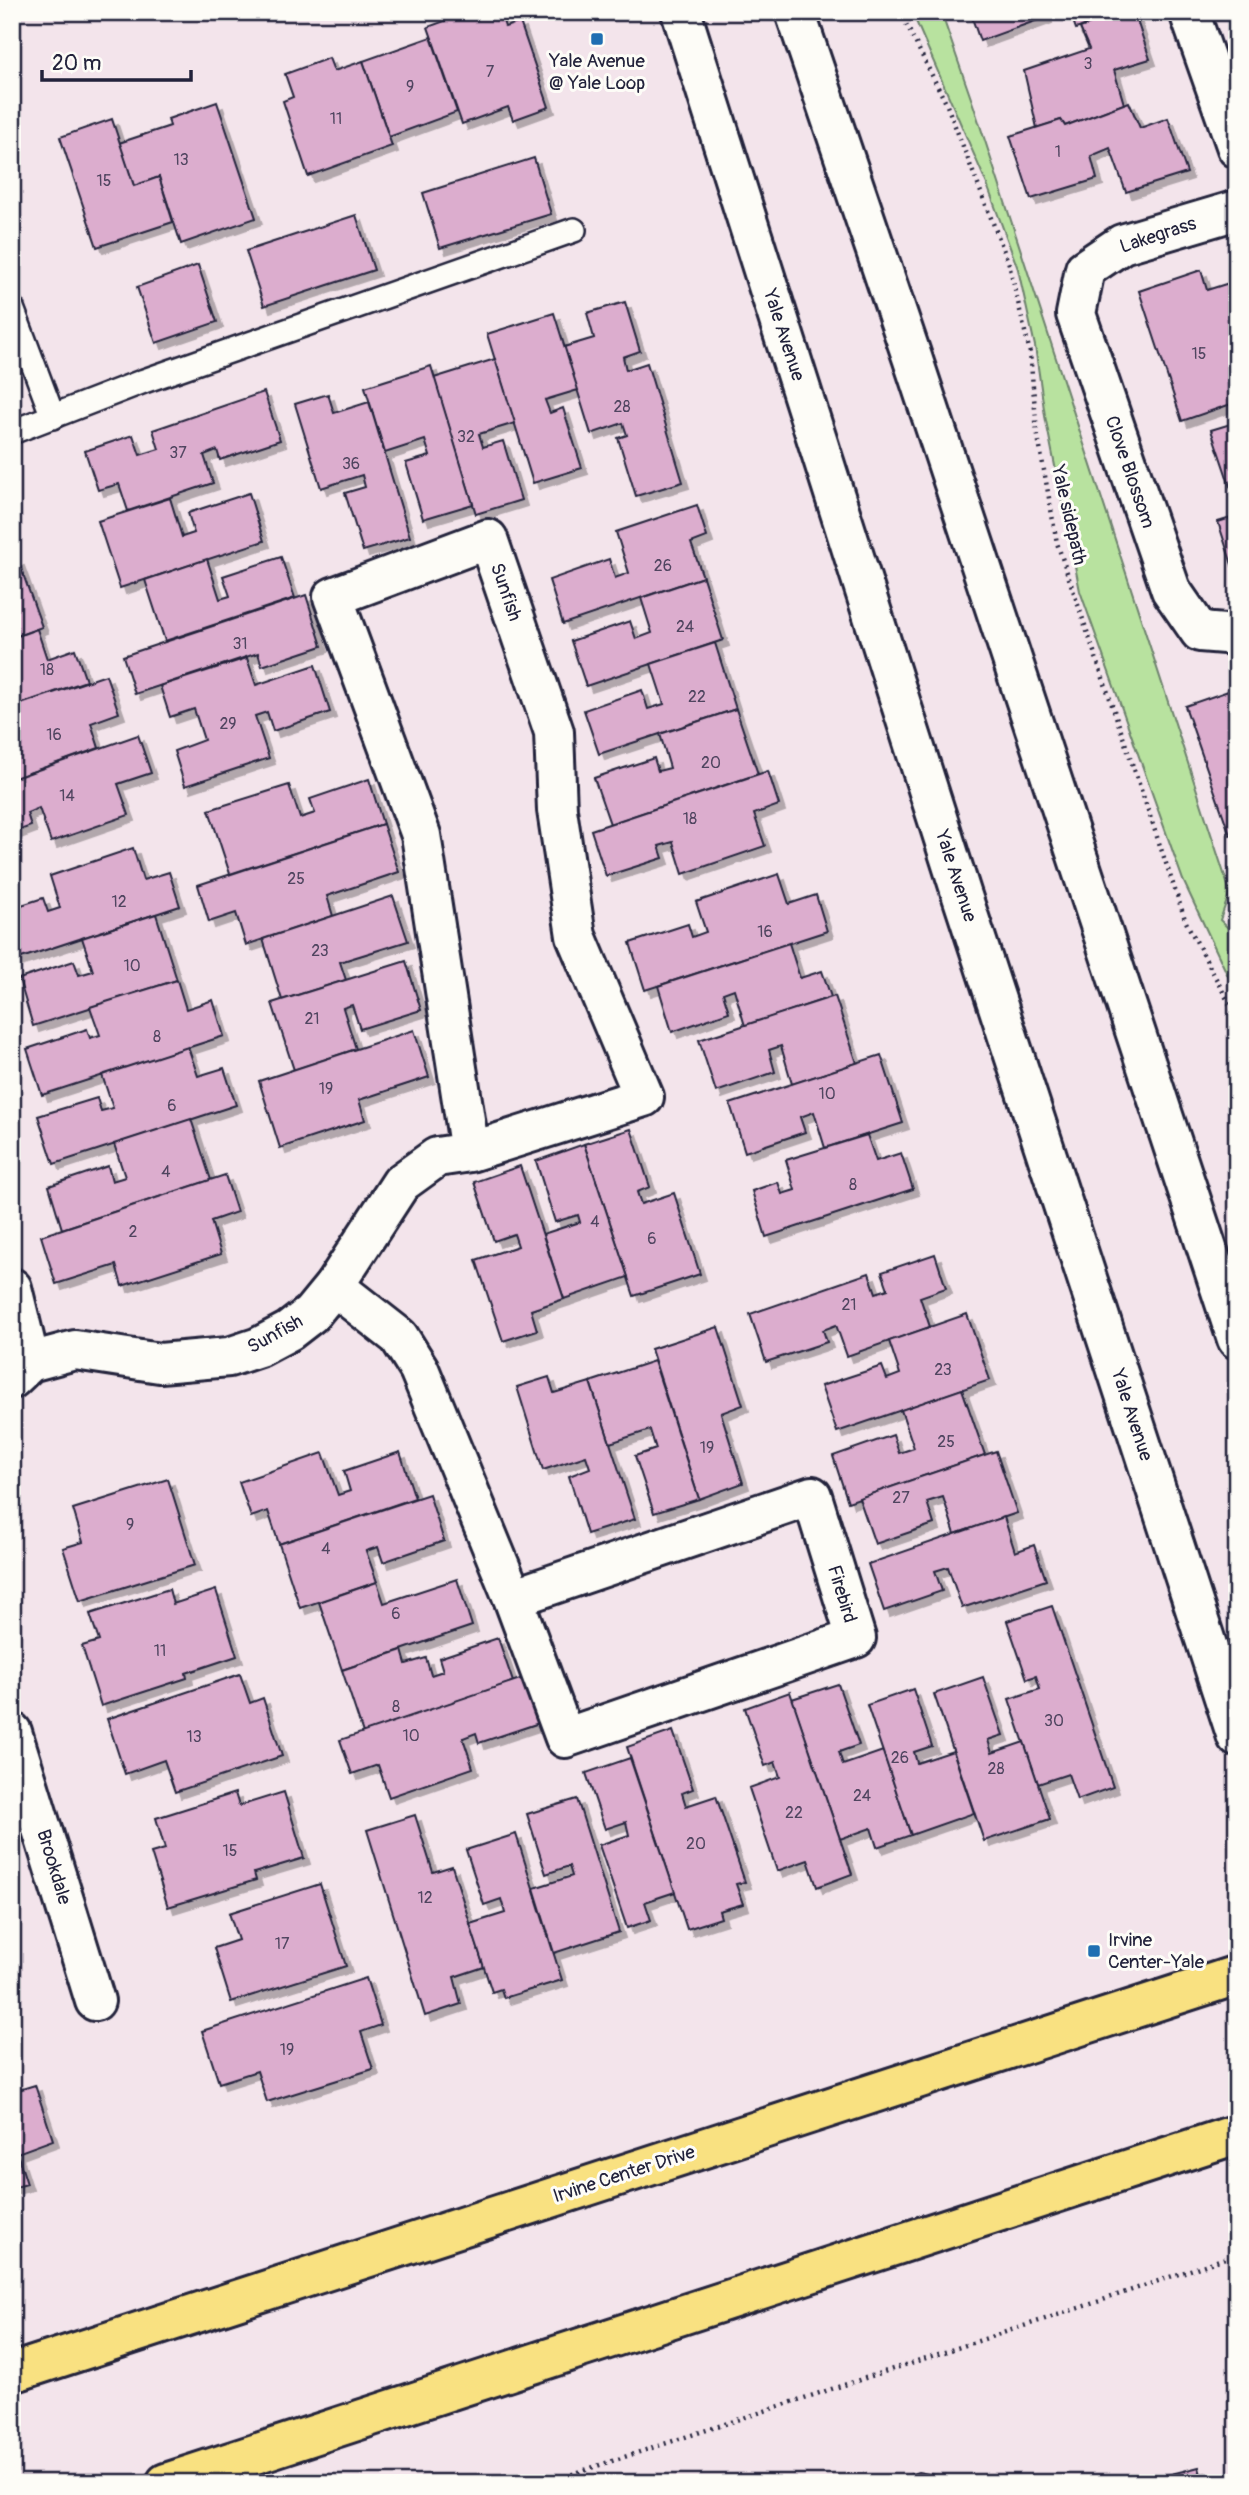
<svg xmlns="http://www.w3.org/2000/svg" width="1249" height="2495" viewBox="0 0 1249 2495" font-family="Pangolin,sans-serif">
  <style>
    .green { fill: #b8e29f; stroke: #6d826d; stroke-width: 2 }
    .building { fill: #dcadce; stroke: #22223b; stroke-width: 2; filter: url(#shadow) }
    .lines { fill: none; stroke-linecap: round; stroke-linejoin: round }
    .lane-casing { stroke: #22223b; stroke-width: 28 }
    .street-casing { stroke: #22223b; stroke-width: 44 }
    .secondary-casing { stroke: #22223b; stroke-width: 44 }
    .primary-casing { stroke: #22223b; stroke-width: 44 }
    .path { stroke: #22223b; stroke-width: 4.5; stroke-dasharray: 2 5; stroke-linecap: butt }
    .lane { stroke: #fdfcf7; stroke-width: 23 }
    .street { stroke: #fdfcf7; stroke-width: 38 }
    .secondary { stroke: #fdfcf7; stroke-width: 38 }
    .primary { stroke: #f9e181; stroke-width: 38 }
    .poi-dot { fill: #1f6fb2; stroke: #fdfcf7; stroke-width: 2.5 }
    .labels { text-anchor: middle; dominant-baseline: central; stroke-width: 6; stroke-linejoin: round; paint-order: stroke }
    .number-label { font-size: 16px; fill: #504560 }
    .poi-label { font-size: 19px; fill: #22223b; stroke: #fdfcf7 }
    .street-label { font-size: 19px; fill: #22223b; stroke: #fdfcf7 }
  </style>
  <defs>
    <filter id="shadow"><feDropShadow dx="6" dy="6" stdDeviation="0" flood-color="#0004"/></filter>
  </defs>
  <rect width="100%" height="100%" fill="#f3e4eb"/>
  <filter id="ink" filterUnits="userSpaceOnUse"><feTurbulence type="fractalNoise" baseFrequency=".0143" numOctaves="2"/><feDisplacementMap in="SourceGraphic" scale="14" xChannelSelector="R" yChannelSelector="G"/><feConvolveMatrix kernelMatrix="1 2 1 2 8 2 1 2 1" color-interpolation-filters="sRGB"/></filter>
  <g filter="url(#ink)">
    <!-- green -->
    <path class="green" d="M 912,12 L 941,12 L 974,107 L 1230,892 L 1220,920 L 1232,932 L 1237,930 L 1237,995 L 1183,880 L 1080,591 L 1045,416 L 1035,346 L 1018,269 L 986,182 Z"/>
    <!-- building -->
    <g class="building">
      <path d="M 469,12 L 500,12 L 505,27 L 520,22 L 549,107 L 513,120 L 508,107 L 462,124 L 428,27 Z"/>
      <path d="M 970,12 L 1045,12 L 1046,17 L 980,41 Z"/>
      <path d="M 1070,12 L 1121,12 L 1076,29 Z"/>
      <path d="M 1121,12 L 1134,12 L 1150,59 L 1114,70 L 1124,104 L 1065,126 L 1061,120 L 1037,128 L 1024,71 L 1089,49 L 1080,28 Z"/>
      <path d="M 431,37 L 457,112 L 389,137 L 363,61 Z"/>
      <path d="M 329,58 L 334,71 L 363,61 L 392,146 L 308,176 L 283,101 L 293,97 L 285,74 Z"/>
      <path d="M 217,102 L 256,218 L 181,244 L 159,177 L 134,186 L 119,143 L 170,126 L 168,119 Z"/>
      <path d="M 1129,102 L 1140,128 L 1168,118 L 1187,173 L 1126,192 L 1110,148 L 1091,156 L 1097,179 L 1031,199 L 1010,136 L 1061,120 L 1065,126 Z"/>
      <path d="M 112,119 L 134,186 L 159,177 L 173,222 L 97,247 L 60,137 Z"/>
      <path d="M 534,158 L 551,214 L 440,248 L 423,193 Z"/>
      <path d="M 356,215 L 374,270 L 264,306 L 246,251 Z"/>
      <path d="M 198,265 L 217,322 L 156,343 L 137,287 Z"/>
      <path d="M 1201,270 L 1207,290 L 1229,283 L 1235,299 L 1230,301 L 1237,321 L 1237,402 L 1182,421 L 1139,291 Z"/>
      <path d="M 625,302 L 640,351 L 623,357 L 626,370 L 647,363 L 683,482 L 636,496 L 618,438 L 627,435 L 623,423 L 591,434 L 564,347 L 594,338 L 587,313 Z"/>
      <path d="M 554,313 L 578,390 L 545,400 L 550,413 L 563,408 L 582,468 L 533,483 L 487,334 Z"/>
      <path d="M 495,359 L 515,423 L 479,434 L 483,447 L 503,441 L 521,500 L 476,514 L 434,378 Z"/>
      <path d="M 431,366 L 473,504 L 423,519 L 406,463 L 430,456 L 425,440 L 385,453 L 365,387 Z"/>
      <path d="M 264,392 L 280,440 L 220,460 L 217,450 L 204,455 L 213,483 L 128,511 L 119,484 L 98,490 L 85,451 L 133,435 L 140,455 L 159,449 L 153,430 Z"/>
      <path d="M 328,394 L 334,413 L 369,402 L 410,537 L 363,551 L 345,493 L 365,487 L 362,475 L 321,488 L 295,404 Z"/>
      <path d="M 1237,422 L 1237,490 L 1232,492 L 1211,430 Z"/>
      <path d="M 249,493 L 264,541 L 120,588 L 98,521 L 170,498 L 182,537 L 194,533 L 188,513 Z"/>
      <path d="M 697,505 L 707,537 L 691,543 L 703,577 L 563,624 L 549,580 L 609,559 L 615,578 L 629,573 L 616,532 Z"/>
      <path d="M 1237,516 L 1237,580 L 1218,522 Z"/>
      <path d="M 281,557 L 295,598 L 165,641 L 145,580 L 207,559 L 220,599 L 230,596 L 223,576 Z"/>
      <path d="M 18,560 L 42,627 L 12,638 L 12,562 Z"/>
      <path d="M 703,577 L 723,640 L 586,686 L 571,641 L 630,621 L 636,639 L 652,633 L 641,598 Z"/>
      <path d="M 306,595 L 322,646 L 262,666 L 258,653 L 135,694 L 123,656 Z"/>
      <path d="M 37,629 L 47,659 L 75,649 L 86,681 L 12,707 L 12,638 Z"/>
      <path d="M 715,643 L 736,709 L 599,754 L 584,710 L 642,690 L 648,709 L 664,704 L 651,664 Z"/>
      <path d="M 247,658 L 256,685 L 315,665 L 330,712 L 273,731 L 267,712 L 255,716 L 269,758 L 185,786 L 174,751 L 204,740 L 194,709 L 170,717 L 160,686 Z"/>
      <path d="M 106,675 L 119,713 L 91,723 L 99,748 L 15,778 L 12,769 L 12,707 Z"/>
      <path d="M 1237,688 L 1237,833 L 1230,835 L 1185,706 Z"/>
      <path d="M 736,709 L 758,774 L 610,824 L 594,778 L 654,758 L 658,771 L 670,768 L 660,734 Z"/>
      <path d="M 138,735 L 151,773 L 118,784 L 129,815 L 51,842 L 39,808 L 27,813 L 31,826 L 12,833 L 12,779 Z"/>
      <path d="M 768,771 L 779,805 L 754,814 L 765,846 L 683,874 L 673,842 L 659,846 L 663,858 L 606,876 L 591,830 Z"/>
      <path d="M 369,779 L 383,824 L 230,874 L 209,810 L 289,785 L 300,818 L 315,813 L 310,799 Z"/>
      <path d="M 383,824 L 399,872 L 327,896 L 333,916 L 246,945 L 236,913 L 209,922 L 198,885 Z"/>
      <path d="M 133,848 L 143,880 L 169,872 L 180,906 L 12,961 L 12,908 L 43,898 L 48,912 L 60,908 L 50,876 Z"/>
      <path d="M 779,874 L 789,904 L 816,895 L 827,931 L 645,990 L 630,943 L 688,924 L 692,937 L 706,932 L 696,902 Z"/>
      <path d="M 393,896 L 408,941 L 340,962 L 346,980 L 282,1000 L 263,939 Z"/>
      <path d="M 156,914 L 177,980 L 33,1026 L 19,979 L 74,961 L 79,975 L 93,971 L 82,938 Z"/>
      <path d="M 789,943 L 800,978 L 822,971 L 831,997 L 745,1026 L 734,989 L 723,993 L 729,1012 L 672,1032 L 658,986 Z"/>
      <path d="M 406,961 L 421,1010 L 360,1029 L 352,1005 L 343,1008 L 356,1049 L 294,1070 L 272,1003 Z"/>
      <path d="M 177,980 L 186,1009 L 213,1000 L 224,1036 L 42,1095 L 27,1049 L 87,1029 L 90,1038 L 100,1035 L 90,1007 Z"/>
      <path d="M 835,996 L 857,1063 L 792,1084 L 781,1046 L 769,1050 L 775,1072 L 716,1092 L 699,1040 Z"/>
      <path d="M 414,1030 L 429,1077 L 359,1100 L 365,1120 L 280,1148 L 259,1081 Z"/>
      <path d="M 188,1047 L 198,1076 L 224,1068 L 236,1105 L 54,1164 L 38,1116 L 97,1098 L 101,1111 L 113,1108 L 102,1075 Z"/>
      <path d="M 881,1055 L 903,1123 L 825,1148 L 814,1112 L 800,1117 L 805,1132 L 745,1152 L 730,1104 Z"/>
      <path d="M 191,1119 L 211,1180 L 62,1229 L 49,1186 L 108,1166 L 112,1181 L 125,1177 L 114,1144 Z"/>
      <path d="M 631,1129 L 650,1187 L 637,1192 L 641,1204 L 674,1193 L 700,1274 L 634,1296 L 584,1144 Z"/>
      <path d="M 867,1135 L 876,1161 L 901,1153 L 913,1189 L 766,1237 L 752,1191 L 778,1182 L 782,1194 L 795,1190 L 786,1160 Z"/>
      <path d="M 584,1144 L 628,1277 L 564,1299 L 543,1234 L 580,1222 L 578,1215 L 555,1222 L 536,1161 Z"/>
      <path d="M 520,1166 L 564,1299 L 531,1310 L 537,1330 L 503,1341 L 476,1260 L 518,1246 L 514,1234 L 494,1241 L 474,1182 Z"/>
      <path d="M 225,1175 L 237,1212 L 211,1221 L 221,1254 L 122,1286 L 116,1265 L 56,1284 L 41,1236 Z"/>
      <path d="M 935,1254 L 946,1288 L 920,1297 L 930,1327 L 847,1356 L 836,1325 L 823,1330 L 827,1342 L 766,1362 L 750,1314 L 869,1273 L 876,1293 L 888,1289 L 882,1272 Z"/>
      <path d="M 967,1314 L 990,1380 L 837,1432 L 821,1386 L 882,1366 L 887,1379 L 900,1374 L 889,1341 Z"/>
      <path d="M 718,1327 L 743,1405 L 721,1413 L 743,1483 L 699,1499 L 651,1349 Z"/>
      <path d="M 654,1361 L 699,1499 L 654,1513 L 635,1456 L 656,1449 L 650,1430 L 610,1443 L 590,1382 Z"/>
      <path d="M 549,1377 L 554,1393 L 590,1382 L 635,1519 L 587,1534 L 569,1476 L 590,1468 L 586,1456 L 543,1470 L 517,1387 Z"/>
      <path d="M 962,1389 L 985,1455 L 848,1502 L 833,1456 L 893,1435 L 899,1453 L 914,1448 L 901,1410 Z"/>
      <path d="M 996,1451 L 1017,1513 L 955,1534 L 943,1497 L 927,1502 L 934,1524 L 875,1544 L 859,1498 Z"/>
      <path d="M 400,1452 L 415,1498 L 279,1544 L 268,1511 L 251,1517 L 239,1482 L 323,1453 L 338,1495 L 350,1491 L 344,1471 Z"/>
      <path d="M 168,1479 L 195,1565 L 80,1601 L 63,1548 L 83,1542 L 73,1509 Z"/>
      <path d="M 429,1494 L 444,1541 L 383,1562 L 378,1547 L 366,1551 L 377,1582 L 300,1608 L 279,1544 Z"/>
      <path d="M 1004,1517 L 1015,1552 L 1034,1545 L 1046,1580 L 962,1608 L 948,1567 L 935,1571 L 942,1591 L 884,1611 L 868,1564 Z"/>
      <path d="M 457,1579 L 472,1626 L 342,1670 L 319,1602 L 377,1582 L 384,1603 Z"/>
      <path d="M 169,1589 L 173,1604 L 216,1590 L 237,1656 L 186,1673 L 187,1678 L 101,1706 L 82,1646 L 99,1641 L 90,1614 Z"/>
      <path d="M 1052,1606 L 1113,1787 L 1077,1800 L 1068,1774 L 1038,1784 L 1009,1699 L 1040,1689 L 1036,1676 L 1027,1679 L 1007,1621 Z"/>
      <path d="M 498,1638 L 513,1682 L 363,1733 L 342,1670 L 402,1650 L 406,1664 L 426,1658 L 431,1675 L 443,1671 L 439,1658 Z"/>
      <path d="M 240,1674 L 250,1703 L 263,1698 L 282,1756 L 175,1792 L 164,1760 L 125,1774 L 107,1719 Z"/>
      <path d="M 983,1677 L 1003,1735 L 988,1740 L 992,1753 L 1024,1742 L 1050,1819 L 984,1841 L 934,1694 Z"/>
      <path d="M 523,1678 L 539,1723 L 479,1743 L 476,1733 L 463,1738 L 473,1768 L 389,1797 L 378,1765 L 352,1774 L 340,1740 Z"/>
      <path d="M 838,1684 L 859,1745 L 839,1752 L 843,1765 L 883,1751 L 911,1835 L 877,1847 L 871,1828 L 840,1839 L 792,1699 Z"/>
      <path d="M 913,1689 L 932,1746 L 914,1752 L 917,1763 L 953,1751 L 974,1813 L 911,1835 L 867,1705 Z"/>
      <path d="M 790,1692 L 852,1874 L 817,1887 L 808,1860 L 777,1871 L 749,1788 L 780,1777 L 775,1762 L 765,1766 L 745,1708 Z"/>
      <path d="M 673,1731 L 693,1789 L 682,1793 L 686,1806 L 716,1796 L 745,1882 L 736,1884 L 743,1904 L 719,1911 L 721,1918 L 687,1929 L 627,1747 Z"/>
      <path d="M 630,1758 L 675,1892 L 645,1902 L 651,1920 L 627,1928 L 599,1845 L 629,1835 L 626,1822 L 605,1829 L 586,1773 Z"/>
      <path d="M 284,1792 L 304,1858 L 254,1873 L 256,1880 L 168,1907 L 151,1853 L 165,1849 L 156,1818 L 235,1793 L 239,1806 Z"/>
      <path d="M 577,1799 L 619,1932 L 554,1953 L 534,1888 L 572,1876 L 569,1866 L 546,1874 L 527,1814 Z"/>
      <path d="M 415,1815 L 433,1872 L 452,1866 L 484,1967 L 454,1977 L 461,2004 L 425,2016 L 367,1830 Z"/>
      <path d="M 516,1834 L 562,1980 L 504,1998 L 501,1989 L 492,1992 L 470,1924 L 505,1913 L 501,1899 L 484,1905 L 466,1850 Z"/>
      <path d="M 320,1884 L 346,1966 L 231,2002 L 214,1948 L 238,1940 L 229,1913 Z"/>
      <path d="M 366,1978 L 381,2025 L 361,2032 L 373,2069 L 267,2102 L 257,2071 L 219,2083 L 202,2031 Z"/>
      <path d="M 35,2085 L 53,2140 L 17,2153 L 27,2184 L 12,2188 L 12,2092 Z"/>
      <path d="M 1199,2467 L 1203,2483 L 1136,2483 Z"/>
      <path d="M 918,2472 L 977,2483 L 884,2483 Z"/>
    </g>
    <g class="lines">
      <!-- lane casing -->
      <g class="lane-casing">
        <g id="lane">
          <path d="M 12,308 L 53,417"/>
          <path d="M 12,432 L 144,381 L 574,230"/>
        </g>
      </g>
      <!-- street casing -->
      <g class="street-casing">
        <g id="street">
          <path d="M 1189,12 L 1237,148"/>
          <path d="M 1237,210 L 1122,244 L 1085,269 L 1076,314 L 1171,590 L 1200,632 L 1237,635"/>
          <path d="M 334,1286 L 399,1337 L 419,1369 L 513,1598 L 565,1738 L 856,1638 L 812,1496 L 513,1598"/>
          <path d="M 12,1288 L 30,1362"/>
          <path d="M 12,1379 L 30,1362 L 75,1350 L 160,1363 L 229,1357 L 259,1347 L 289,1331 L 311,1314 L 334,1286 L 401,1183 L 437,1157 L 470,1152 L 644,1097 L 576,936 L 557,810 L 554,732 L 488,539 L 333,597 L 421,835 L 470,1152"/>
          <path d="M 12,1732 L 95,2001"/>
        </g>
      </g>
      <!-- secondary casing -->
      <g class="secondary-casing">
        <g id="secondary">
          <path d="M 681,12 L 962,896 L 1237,1737"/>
          <path d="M 795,12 L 912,357 L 1237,1339"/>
        </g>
      </g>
      <!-- primary casing -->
      <g class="primary-casing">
        <g id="primary">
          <path d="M 12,2373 L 1237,1975"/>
          <path d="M 166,2483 L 1237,2134"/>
        </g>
      </g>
      <!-- path -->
      <g class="path">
        <path d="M 900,12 L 946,103 L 1009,264 L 1030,353 L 1037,431 L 1057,543 L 1186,922 L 1237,1018"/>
        <path d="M 545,2483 L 1094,2303 L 1237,2254"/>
      </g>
      <!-- lane -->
      <use href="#lane" class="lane"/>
      <!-- street -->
      <use href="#street" class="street"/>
      <!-- secondary -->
      <use href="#secondary" class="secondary"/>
      <!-- primary -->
      <use href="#primary" class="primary"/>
    </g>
  </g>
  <!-- markers -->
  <g class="poi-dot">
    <rect x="590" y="32" width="14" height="14" rx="3.5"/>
    <rect x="1087" y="1944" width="14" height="14" rx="3.5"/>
  </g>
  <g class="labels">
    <!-- number labels -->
    <g class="number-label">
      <text x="1088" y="64">3</text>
      <text x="490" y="72">7</text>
      <text x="410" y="87">9</text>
      <text x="336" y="119">11</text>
      <text x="1058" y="152">1</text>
      <text x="181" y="160">13</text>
      <text x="104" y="181">15</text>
      <text x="1199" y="354">15</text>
      <text x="622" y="407">28</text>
      <text x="466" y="437">32</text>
      <text x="178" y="453">37</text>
      <text x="351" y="464">36</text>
      <text x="663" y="566">26</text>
      <text x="685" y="627">24</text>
      <text x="240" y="644">31</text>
      <text x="47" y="670">18</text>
      <text x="697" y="697">22</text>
      <text x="228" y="724">29</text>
      <text x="54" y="735">16</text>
      <text x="711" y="763">20</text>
      <text x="67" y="796">14</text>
      <text x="690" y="819">18</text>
      <text x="296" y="879">25</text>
      <text x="119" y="902">12</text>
      <text x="765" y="932">16</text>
      <text x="320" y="951">23</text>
      <text x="132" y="966">10</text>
      <text x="312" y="1019">21</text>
      <text x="157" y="1037">8</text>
      <text x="326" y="1089">19</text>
      <text x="827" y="1094">10</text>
      <text x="172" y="1106">6</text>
      <text x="166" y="1172">4</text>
      <text x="853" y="1185">8</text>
      <text x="595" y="1222">4</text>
      <text x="133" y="1232">2</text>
      <text x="652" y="1239">6</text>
      <text x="849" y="1305">21</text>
      <text x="943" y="1370">23</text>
      <text x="946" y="1442">25</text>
      <text x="707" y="1448">19</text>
      <text x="901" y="1498">27</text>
      <text x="130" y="1525">9</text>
      <text x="326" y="1549">4</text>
      <text x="396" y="1614">6</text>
      <text x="160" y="1651">11</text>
      <text x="396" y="1707">8</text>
      <text x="1054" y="1721">30</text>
      <text x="411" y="1736">10</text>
      <text x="194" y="1737">13</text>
      <text x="900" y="1758">26</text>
      <text x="996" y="1769">28</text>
      <text x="862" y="1796">24</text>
      <text x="794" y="1813">22</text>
      <text x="696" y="1844">20</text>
      <text x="230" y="1851">15</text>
      <text x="425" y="1898">12</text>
      <text x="282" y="1944">17</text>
      <text x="287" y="2050">19</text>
    </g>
    <!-- poi labels -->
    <g class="poi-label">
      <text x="597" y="61">Yale Avenue<tspan x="597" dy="22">@ Yale Loop</tspan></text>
      <text x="1108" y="1940" text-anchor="start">Irvine<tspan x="1108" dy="22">Center-Yale</tspan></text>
    </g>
    <!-- street labels -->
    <g class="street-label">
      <text transform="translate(1158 235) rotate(-18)">Lakegrass</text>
      <text transform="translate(784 335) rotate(72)">Yale Avenue</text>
      <text transform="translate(1130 472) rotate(71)">Clove Blossom</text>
      <text transform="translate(1069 515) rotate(77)">Yale sidepath</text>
      <text transform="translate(506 592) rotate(71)">Sunfish</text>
      <text transform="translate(956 876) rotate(72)">Yale Avenue</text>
      <text transform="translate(275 1334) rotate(-29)">Sunfish</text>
      <text transform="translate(1132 1415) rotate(72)">Yale Avenue</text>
      <text transform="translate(842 1594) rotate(73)">Firebird</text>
      <text transform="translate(54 1867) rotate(73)">Brookdale</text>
      <text transform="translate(624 2174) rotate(-18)">Irvine Center Drive</text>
    </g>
  </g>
  <!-- margin -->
  <rect width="1249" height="2495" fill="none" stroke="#fdfcf7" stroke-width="42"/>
  <rect x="21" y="21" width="1207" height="2453" fill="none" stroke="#22223b" stroke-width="2.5" filter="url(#ink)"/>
  <!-- scale -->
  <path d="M42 70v10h149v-10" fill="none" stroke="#22223b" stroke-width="3.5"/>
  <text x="52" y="70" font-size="21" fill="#22223b" stroke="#fdfcf7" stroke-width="5" paint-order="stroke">20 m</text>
</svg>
